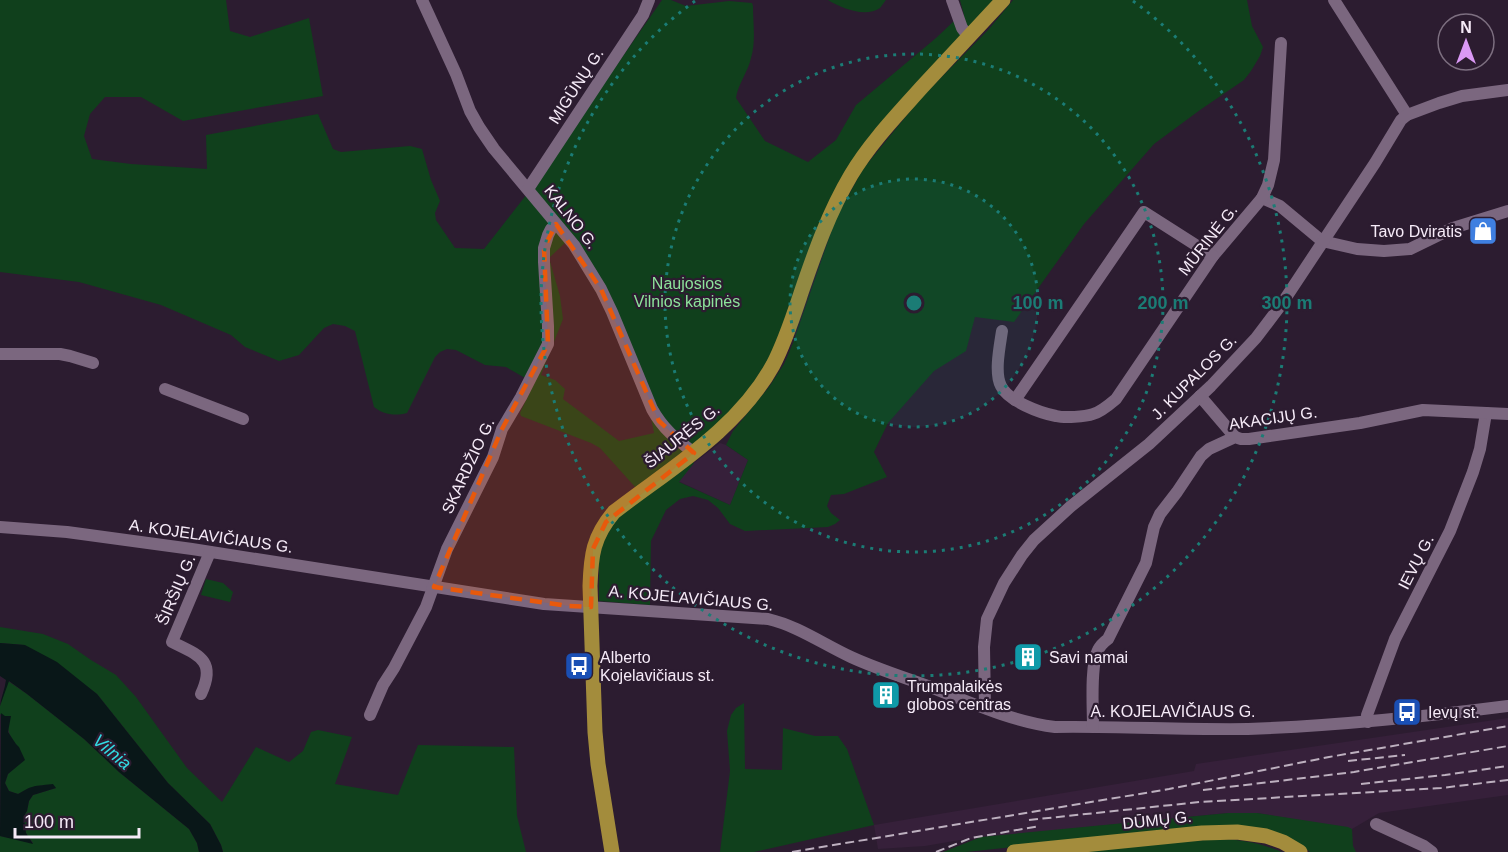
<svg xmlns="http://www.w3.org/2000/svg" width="1508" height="852" viewBox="0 0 1508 852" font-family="Helvetica,sans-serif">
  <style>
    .built { fill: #36203a }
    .green { fill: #10401c; fill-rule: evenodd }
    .water { fill: #091718 }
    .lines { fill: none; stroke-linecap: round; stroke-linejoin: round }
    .minor { stroke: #7b677f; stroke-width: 12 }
    .major { stroke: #a38c3c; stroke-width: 15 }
    .rail { stroke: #bdb0bf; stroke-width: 2; stroke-dasharray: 9 4.5; stroke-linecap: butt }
    .marked { fill: #e8590c; fill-opacity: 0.2; stroke: #e8590c; stroke-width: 4.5; stroke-dasharray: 12 8; stroke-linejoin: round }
    .ring { fill: none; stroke: #1b7c75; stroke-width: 3; stroke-dasharray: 3 6 }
    .labels { text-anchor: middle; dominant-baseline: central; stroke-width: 4.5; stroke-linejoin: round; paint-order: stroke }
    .street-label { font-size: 16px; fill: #f6ebf8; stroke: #2c1c30 }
    .poi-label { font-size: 16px; fill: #f6ebf8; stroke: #2c1c30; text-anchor: start }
    .park-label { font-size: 16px; fill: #8de39b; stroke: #2c1c30 }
    .water-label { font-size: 18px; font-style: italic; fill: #32dae3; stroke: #2c1c30 }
    .centre { fill: #1b7c75; stroke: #2c1c30; stroke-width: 3 }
    .ring-label { font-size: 18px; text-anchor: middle; font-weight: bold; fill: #1b7c75; stroke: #2c1c30; stroke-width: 4.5; stroke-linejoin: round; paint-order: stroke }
  </style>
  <rect width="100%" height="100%" fill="#2c1c30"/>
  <!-- built -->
  <g class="built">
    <path d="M 720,443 L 726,445 L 748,460 L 730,505 L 678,481 L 694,463 Z"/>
    <path d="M 1508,718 L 1508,795 L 1379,813 L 1352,829 L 1257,813 L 1228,813 L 960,840 L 925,846 L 878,849 L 874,825 L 1194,771 L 1196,764 Z"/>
  </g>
  <!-- green -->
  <g class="green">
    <path d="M 0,0 L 226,0 L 230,31 L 250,37 L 309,18 L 323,96 L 183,121 L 141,97 L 105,97 L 90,114 L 84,136 L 92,159 L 131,164 L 207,169 L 206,135 L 318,114 L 333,149 L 341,152 L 410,146 L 422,149 L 431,180 L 440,201 L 435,213 L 436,220 L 455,248 L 484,249 L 527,194 L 662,0 L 671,0 L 686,6 L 729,1 L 752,3 L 753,6 C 753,23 756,42 751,58 C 748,72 738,84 736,98 L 765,141 L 808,162 L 836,140 L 856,105 L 936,38 L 954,21 L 964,15 L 960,0 L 994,0 L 868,141 L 776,347 L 746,395 L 711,433 L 636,488 L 600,448 L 591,443 L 521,416 L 520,413 L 534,383 L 506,367 L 485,365 L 456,350 L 447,349 L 440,352 L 435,357 L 407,413 C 395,416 384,415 374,407 L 355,331 L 345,326 L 333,324 L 324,328 L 299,355 L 279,361 L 245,347 L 231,335 L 161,305 L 79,282 L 0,272 ZM 566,242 L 608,312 L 650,413 L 654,433 L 619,441 L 563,399 L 565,389 L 555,380 L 541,375 L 563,319 L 560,296 L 549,258 Z"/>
    <path d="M 828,0 L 886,0 C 885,1 881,7 880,8 C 865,18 841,8 828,0 Z"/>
    <path d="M 1013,0 L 1247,0 L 1252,26 L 1263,47 L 1260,56 L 1251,71 L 1244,80 L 1200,110 L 1154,144 L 1084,224 L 1014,322 L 975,317 L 966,351 L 934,371 L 888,423 L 874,452 L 887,477 L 844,494 L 831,495 L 827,506 L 831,513 L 840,520 L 835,524 L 828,527 L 745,531 L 730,524 L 718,508 L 708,500 L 693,496 L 680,499 L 666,510 L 651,541 L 650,605 L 599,601 L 599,560 L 602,545 L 615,520 L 692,462 L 694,463 L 679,482 L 730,505 L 748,460 L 726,445 L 733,431 L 769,387 L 784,364 L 793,343 L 836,218 L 863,169 L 921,98 L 989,29 Z"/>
    <path d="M 206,579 L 223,583 L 233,592 L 230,602 L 201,595 Z"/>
    <path d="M 0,627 L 43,634 L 68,644 L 91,660 L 116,675 L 136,697 L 187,768 L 222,802 L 256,747 L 289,762 L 303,751 L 311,732 L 318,730 L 352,737 L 335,784 L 398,795 L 418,745 L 514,747 L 517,816 L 526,852 L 223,852 L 221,845 L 210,824 L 168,783 L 97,694 L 24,645 L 0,643 Z"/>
    <path d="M 8,681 L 27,694 L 84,739 L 119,772 L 189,829 L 197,843 L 199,852 L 0,852 L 0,836 L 33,843 L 26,833 L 24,820 L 24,816 L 27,811 L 29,801 L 33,795 L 56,788 C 42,782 30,788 18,794 L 9,791 L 5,783 L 8,774 L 20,763 C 17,752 15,745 10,735 C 6,726 9,719 0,714 L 0,706 Z"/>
    <path d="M 744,703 L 745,769 L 782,770 L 783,728 L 815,736 L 838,736 L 847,749 L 874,825 L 754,852 L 720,852 L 730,771 L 727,731 L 731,715 L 736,708 Z"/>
    <path d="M 1228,813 L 1257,813 L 1348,827 L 1352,829 L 1353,846 L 1356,852 L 1310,852 L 1304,847 L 1271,832 L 1078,840 L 966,852 L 943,852 L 981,837 Z"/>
    <path d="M 1216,839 C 1240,839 1260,843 1282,852 L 1069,852 Z"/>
  </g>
  <!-- water -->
  <g class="water">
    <path d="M 0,643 L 25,645 L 57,662 L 97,694 L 168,783 L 210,824 L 221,845 L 223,852 L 199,852 L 197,843 L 189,829 L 119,772 L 84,739 L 27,694 L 9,681 L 0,706 C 1,697 5,689 6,680 L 0,676 Z"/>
    <path d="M 1,713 L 5,716 L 11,716 L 8,732 L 16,744 L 19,747 L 25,760 L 8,774 L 5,783 L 9,791 L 18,794 C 22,792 27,788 32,787 C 38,785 47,785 53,784 L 56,788 L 33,795 L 29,801 L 27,811 L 24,816 L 24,820 L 26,833 L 33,844 L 0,836 Z"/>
  </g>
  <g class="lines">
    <!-- minor -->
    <g class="minor">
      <path d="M 422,0 L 456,74 L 470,111 L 479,127 L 494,149 L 574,245 L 601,289 L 612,312 L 652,409 C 663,429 676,439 694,453"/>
      <path d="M 952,0 L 962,28 L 969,37"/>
      <path d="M 1334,0 L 1407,115"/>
      <path d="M 528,189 L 643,15 L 649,0"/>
      <path d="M 1262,198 L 1280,206 L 1322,241 L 1357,249 L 1384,251 L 1410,249 L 1453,228 L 1508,211"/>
      <path d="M 1002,331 C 1000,345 994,373 1001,386 C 1008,401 1040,413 1056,416 C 1064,418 1085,417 1093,414 C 1101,412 1109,405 1116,399 L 1213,256 L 1262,198 L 1268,185 L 1274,160 L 1281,43"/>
      <path d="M 0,354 L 60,354 L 70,356 L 93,363"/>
      <path d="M 165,389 L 243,419"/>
      <path d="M 1200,396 L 1235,437"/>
      <path d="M 1015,400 L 1144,212 L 1213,256"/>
      <path d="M 0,527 L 67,532 L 192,549 L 544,604 L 768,619 C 798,626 823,644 851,657 C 877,669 906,678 933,688 C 972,703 1013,722 1055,727 C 1119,726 1184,730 1248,729 C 1335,726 1422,717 1508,706"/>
      <path d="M 201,694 C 217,660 198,655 172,642 L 210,552"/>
      <path d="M 985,707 L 984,647 L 987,619 L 1004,583 L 1022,555 L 1034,540 L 1070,507 L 1149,444 L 1211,386 L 1256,338 L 1281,305 L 1375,163 L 1401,120 L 1407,115 L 1439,103 L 1462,96 L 1508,90"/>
      <path d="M 370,715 L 383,685 L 394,668 L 426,607 L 447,549 L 493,457 L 502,429 L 521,397 L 548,344 L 548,326 L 544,262 L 544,248 L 548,235 L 551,229 L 556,224"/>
      <path d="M 1368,722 L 1367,715 L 1395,639 L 1450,531 L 1473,472 L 1480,449 L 1486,413"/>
      <path d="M 1093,727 C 1093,708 1090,665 1098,650 C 1100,646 1104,642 1108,639 L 1146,563 L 1154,527 L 1160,514 L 1177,492 L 1201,456 L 1209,449 L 1235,437 L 1241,439 L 1249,439 L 1360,423 L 1423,410 L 1508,414"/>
      <path d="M 1376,824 L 1424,846 L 1432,852"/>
    </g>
    <!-- major -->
    <g class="major">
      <path d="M 612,852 L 598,764 L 595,732 L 590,586 C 591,555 593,537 614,512 C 671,468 737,430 773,365 C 785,342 793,317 801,293 C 815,252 829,212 851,175 C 870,143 897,115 922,87 C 949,58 976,29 1003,0"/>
      <path d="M 1014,852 L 1202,833 L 1237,832 L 1266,836 L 1283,842 L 1300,852"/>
    </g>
    <!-- rail -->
    <g class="rail">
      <path d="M 1348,761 L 1405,755"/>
      <path d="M 1361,784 L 1445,775 L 1508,766"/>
      <path d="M 1203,790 L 1354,772 L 1508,746"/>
      <path d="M 1029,820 L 1200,802 L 1441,788 L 1508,780"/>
      <path d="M 792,852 L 1169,789 L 1329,757 L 1508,726"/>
      <path d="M 936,852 L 971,838 L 1040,826"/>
    </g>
  </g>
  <!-- marked area -->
  <path class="marked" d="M 556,224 L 601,289 L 659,421 L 694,453 L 606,522 L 593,549 L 591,607 L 569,606 L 434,587 L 502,429 L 548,344 L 544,248 Z"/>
  <!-- distance rings -->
  <circle cx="914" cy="303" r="124" fill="#1b7c75" fill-opacity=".12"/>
  <g class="ring">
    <circle cx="914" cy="303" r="124"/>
    <circle cx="914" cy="303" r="249"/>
    <path d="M1133 1A373 373 0 1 1 695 1"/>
  </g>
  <!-- icons -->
  <defs>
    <g id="shop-square" transform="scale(1.5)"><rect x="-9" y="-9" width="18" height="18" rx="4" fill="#3f7fe0" stroke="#2c1c30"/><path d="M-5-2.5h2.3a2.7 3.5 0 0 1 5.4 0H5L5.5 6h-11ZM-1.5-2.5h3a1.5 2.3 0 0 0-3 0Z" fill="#fff"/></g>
    <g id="building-square" transform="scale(1.5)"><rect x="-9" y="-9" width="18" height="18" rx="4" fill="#0f9aa8" stroke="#2c1c30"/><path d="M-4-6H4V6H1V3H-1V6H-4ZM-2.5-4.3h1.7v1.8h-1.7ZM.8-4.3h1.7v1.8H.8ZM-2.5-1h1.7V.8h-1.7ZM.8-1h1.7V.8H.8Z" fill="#fff"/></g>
    <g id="bus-square" transform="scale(1.5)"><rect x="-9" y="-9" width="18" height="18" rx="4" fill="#1a4fb4" stroke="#2c1c30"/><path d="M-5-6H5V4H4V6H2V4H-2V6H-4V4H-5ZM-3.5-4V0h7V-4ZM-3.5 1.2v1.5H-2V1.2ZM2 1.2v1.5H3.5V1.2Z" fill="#fff"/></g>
  </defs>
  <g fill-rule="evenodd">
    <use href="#shop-square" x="1483" y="231"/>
    <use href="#building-square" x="1028" y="657"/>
    <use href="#bus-square" x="579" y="666"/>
    <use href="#building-square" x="886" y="695"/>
    <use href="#bus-square" x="1407" y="712"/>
  </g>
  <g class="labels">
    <!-- street labels -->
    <g class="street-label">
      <text transform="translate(576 86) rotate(-57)">MIGŪNŲ G.</text>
      <text transform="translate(571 217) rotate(52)">KALNO G.</text>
      <text transform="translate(1208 240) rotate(-52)">MŪRINĖ G.</text>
      <text transform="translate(1194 377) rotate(-45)">J. KUPALOS G.</text>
      <text transform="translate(1273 418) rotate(-8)">AKACIJŲ G.</text>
      <text transform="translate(682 436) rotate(-39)">ŠIAURĖS G.</text>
      <text transform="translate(468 466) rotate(-65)">SKARDŽIO G.</text>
      <text transform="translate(211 536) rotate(8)">A. KOJELAVIČIAUS G.</text>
      <text transform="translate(1416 562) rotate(-63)">IEVŲ G.</text>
      <text transform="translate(176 590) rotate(-67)">ŠIRŠIŲ G.</text>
      <text transform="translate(691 598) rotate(5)">A. KOJELAVIČIAUS G.</text>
      <text x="1173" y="711">A. KOJELAVIČIAUS G.</text>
      <text transform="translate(1157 820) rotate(-6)">DŪMŲ G.</text>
    </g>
    <!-- poi labels -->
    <g class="poi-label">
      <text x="1462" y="231" text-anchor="end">Tavo Dviratis</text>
      <text x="600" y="657">Alberto<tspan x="600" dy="18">Kojelavičiaus st.</tspan></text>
      <text x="1049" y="657">Savi namai</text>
      <text x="907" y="686">Trumpalaikės<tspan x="907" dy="18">globos centras</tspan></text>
      <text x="1428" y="712">Ievų st.</text>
    </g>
    <!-- park labels -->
    <g class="park-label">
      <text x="687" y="283">Naujosios<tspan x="687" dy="18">Vilnios kapinės</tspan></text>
    </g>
    <!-- water labels -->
    <g class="water-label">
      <text transform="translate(112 752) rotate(40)">Vilnia</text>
    </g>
  </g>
  <circle cx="914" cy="303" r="9" class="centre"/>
  <g class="ring-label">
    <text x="1038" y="309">100 m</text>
    <text x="1163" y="309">200 m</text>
    <text x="1287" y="309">300 m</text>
  </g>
  <!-- north arrow -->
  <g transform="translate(1466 42)"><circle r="28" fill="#2c1c30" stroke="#7d6f80" stroke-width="1.5"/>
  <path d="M0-4.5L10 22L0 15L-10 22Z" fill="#db99f5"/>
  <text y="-9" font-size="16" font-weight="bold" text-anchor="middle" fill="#f6ebf8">N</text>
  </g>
  <!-- scale -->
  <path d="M15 828v9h124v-9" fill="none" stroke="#f6ebf8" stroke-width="3"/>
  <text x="24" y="828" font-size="18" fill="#f6ebf8" stroke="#2c1c30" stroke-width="4.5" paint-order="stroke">100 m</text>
</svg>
